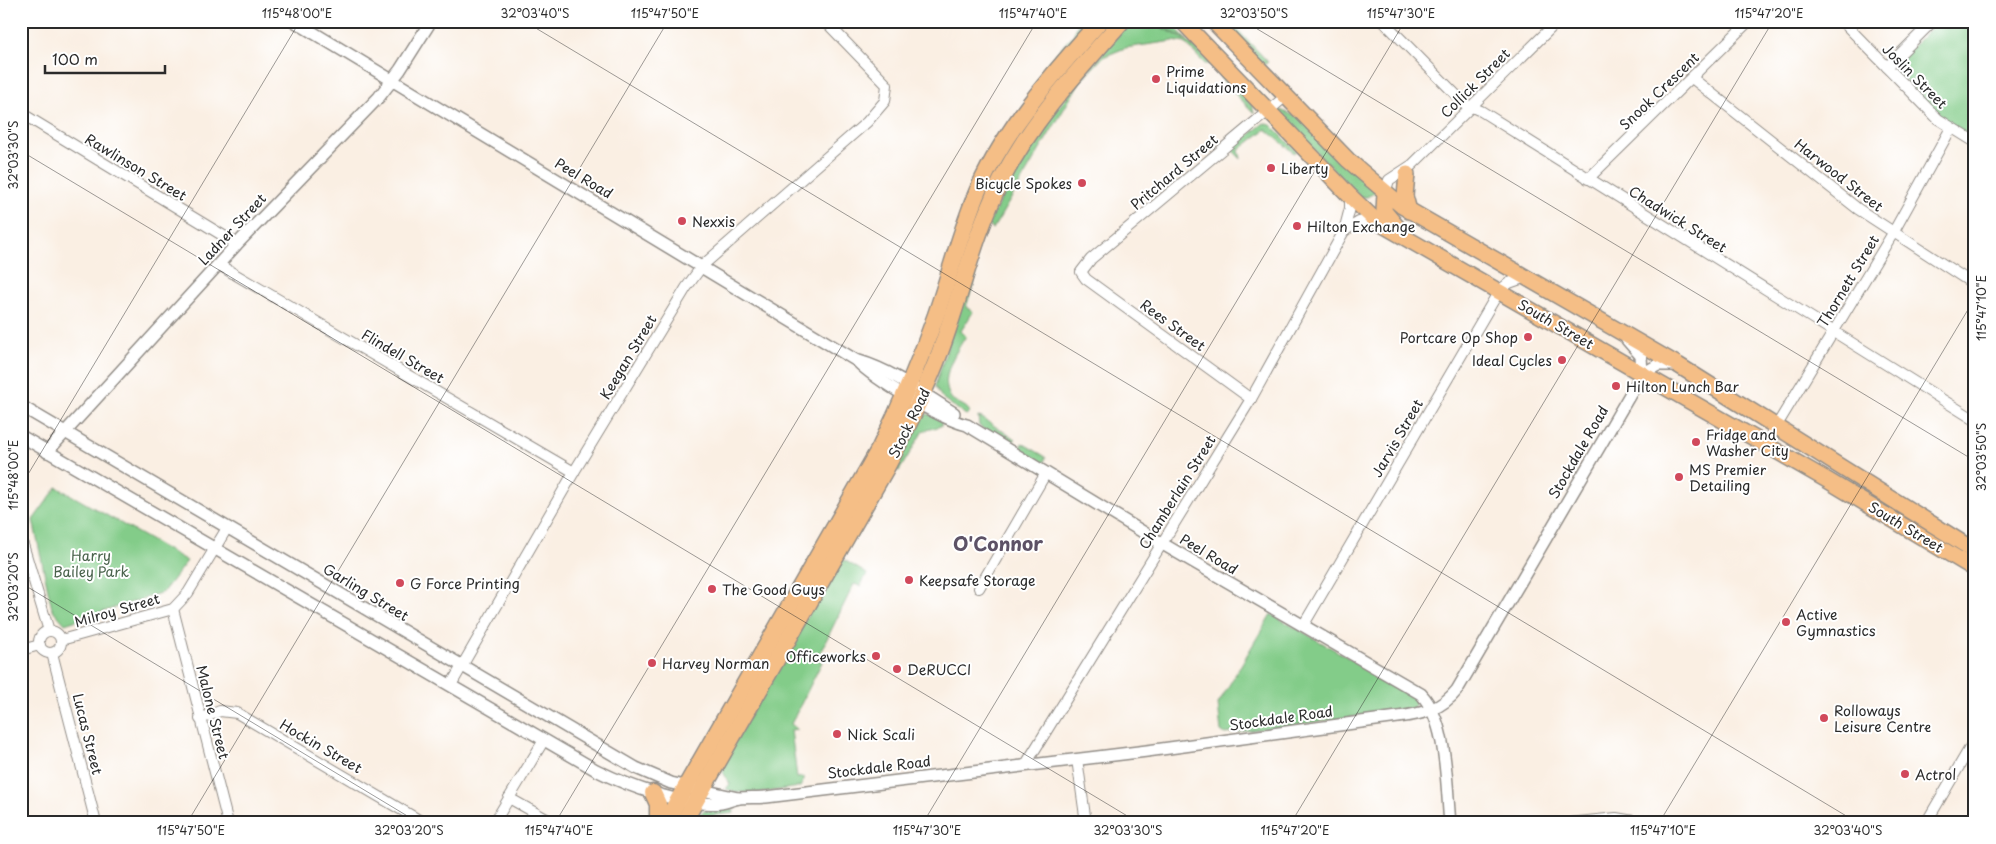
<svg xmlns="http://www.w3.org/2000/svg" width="1996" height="844" viewBox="0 0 1996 844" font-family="'Playpen Sans',sans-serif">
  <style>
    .green { fill: #83cc89; stroke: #577c5a }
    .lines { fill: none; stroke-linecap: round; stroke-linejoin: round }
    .minor-casing { stroke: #928d87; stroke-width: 12 }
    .tertiary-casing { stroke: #928d87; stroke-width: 14 }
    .primary-casing { stroke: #928d87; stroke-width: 18 }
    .trunk-casing { stroke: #928d87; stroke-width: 19 }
    .minor { stroke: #fff; stroke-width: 10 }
    .tertiary { stroke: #fff; stroke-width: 11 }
    .primary { stroke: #f5be86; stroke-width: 15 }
    .trunk { stroke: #f5be86; stroke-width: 16 }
    .ticks { fill: none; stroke: #2b2b2b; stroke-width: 1; stroke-opacity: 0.45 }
    .poi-dot { fill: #d1495b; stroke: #fff; stroke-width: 2 }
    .labels { text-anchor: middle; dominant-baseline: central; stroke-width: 4; stroke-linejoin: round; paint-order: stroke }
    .poi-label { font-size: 14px; fill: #2b2b2b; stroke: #fff; text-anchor: start }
    .street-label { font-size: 14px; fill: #2b2b2b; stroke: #fff }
    .park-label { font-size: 14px; fill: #4a634c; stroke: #fff }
    .district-label { font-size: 19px; font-weight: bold; fill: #5d5266; stroke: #fff }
    .neatline { fill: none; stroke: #2b2b2b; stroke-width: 2 }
    .ticks-label { font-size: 12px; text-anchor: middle; fill: #2b2b2b }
  </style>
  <rect width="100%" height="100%" fill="#fff"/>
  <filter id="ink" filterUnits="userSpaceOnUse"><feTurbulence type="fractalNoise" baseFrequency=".02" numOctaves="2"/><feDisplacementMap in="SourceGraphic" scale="10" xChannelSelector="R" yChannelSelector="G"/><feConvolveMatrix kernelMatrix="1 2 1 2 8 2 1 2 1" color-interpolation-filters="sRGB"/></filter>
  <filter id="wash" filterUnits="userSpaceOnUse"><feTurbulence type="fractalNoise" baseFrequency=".0096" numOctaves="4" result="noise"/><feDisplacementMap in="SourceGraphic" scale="20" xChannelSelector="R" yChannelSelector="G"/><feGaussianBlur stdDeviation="1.12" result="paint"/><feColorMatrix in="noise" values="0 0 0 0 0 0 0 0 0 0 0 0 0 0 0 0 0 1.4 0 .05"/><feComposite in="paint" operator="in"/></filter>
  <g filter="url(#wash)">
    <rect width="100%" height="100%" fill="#faefe3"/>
    <!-- green -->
    <g class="green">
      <path d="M 1079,21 L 1089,21 L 1047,73 L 1045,65 L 1073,35 Z"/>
      <path d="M 1130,21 C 1135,21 1144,20 1149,22 C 1170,31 1198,44 1210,64 L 1205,64 L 1185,43 L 1173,41 L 1125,48 L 1103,57 L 1080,82 L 993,229 L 988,225 L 1027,145 Z"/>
      <path d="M 1151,21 L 1168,21 L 1188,40 Z"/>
      <path d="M 1221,21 L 1229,21 L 1268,62 L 1264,65 Z"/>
      <path d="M 1938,21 L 1975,21 L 1975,139 L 1939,116 L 1892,67 Z"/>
      <path d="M 1221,74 L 1252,105 L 1254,113 L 1221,79 Z"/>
      <path d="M 1280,110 L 1299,117 L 1376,192 L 1367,197 L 1360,197 L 1278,112 Z"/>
      <path d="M 1264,123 L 1271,125 L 1297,151 L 1294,153 L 1266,129 L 1239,150 L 1241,159 L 1231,149 Z"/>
      <path d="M 971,274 L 976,276 L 966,307 L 973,312 L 961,331 L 966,336 C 956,352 938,378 951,398 C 956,404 966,404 970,412 L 966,415 L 942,398 L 935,386 Z"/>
      <path d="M 927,414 L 942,418 L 941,426 L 923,431 L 899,471 L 893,468 L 917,421 Z"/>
      <path d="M 978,417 L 982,418 L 1015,439 L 1010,446 L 1005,444 L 979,426 Z"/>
      <path d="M 1022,443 L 1046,457 L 1044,463 L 1037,463 L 1038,460 L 1032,456 L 1030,459 L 1019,452 Z"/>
      <path d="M 57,487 L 187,561 L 163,592 L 65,624 L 52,609 L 33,520 Z"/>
      <path d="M 841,558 L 867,574 L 860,586 L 854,584 L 817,659 L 822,662 L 791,724 L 797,729 L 791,730 L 797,778 L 804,777 L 804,780 L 800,787 C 777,790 748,797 726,789 L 730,784 L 723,772 L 724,768 L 721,766 Z"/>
      <path d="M 1271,614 L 1413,694 L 1416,699 L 1413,709 L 1225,734 L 1221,731 L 1218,704 Z"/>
      <path d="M 720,809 L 733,809 L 734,813 L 701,817 L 702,823 L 698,819 L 693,823 L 688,823 L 704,811 Z"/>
    </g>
  </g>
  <g filter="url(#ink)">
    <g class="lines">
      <!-- minor casing -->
      <g class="minor-casing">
        <g id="minor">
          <path d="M 1383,21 L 1465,104 L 1481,111 L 1975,420"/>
          <path d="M 1842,21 L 1938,119 L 1975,142"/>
          <path d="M 1887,67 L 1933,21"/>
          <path d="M 1692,78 L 1858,209 L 1975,285"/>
          <path d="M 21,113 L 237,244"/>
          <path d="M 1588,179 L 1749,21"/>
          <path d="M 1385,193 L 1389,180 L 1412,165 L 1558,21"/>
          <path d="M 1344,231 L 1359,222 L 1373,218"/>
          <path d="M 219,265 L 574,472"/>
          <path d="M 1251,399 L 1086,279 L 1081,272 L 1091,259 L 1286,96"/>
          <path d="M 1765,445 L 1893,233 L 1951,128"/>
          <path d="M 21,538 L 49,631"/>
          <path d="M 979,588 L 1046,473"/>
          <path d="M 173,609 L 228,823"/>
          <path d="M 1303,626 L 1499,291 L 1509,283 L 1526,277"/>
          <circle cx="50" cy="642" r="11"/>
          <path d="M 61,640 L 173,609 L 188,593 L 227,528"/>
          <path d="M 21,650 L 40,645"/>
          <path d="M 52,653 L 96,823"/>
          <path d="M 451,685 L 574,472 L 686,288 L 702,266 L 867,122 L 885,101 L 887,85 L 825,21"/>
          <path d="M 200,719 L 220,711 L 237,713 L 424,823"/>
          <path d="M 1077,759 L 1086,823"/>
          <path d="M 1026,764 L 1251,399 L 1344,231 L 1350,208 L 1350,196"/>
          <path d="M 509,798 L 550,821 L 558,823"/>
          <path d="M 494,823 L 544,740"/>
          <path d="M 1569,823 L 1616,818 L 1645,823"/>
          <path d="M 1926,823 L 1975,739"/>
        </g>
      </g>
      <!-- tertiary casing -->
      <g class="tertiary-casing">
        <g id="tertiary">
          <path d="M 294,21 L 857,361 C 875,380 941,419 967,425 L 1161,543 L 1421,694 C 1448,723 1446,785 1450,823"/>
          <path d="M 859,361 C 893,371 925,395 954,413"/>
          <path d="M 1642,374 L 1658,365 L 1678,365"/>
          <path d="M 21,406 L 636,768 L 671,783 L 738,798"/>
          <path d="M 21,436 L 596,770 C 628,786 684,807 721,803 C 727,802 733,799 739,798 C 748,797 757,798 766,797 L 1147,751 L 1398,717 C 1422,714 1441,710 1457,690 L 1642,374 L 1641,356 L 1627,340"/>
          <path d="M 47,452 L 237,244 L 379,97 L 400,70 L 431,21"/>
        </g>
      </g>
      <!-- primary casing -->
      <g class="primary-casing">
        <g id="primary">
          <path d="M 1182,21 L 1350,196 L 1376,221 L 1827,480 L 1975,569"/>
          <path d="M 1213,21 L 1348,160 L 1402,206 L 1678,365 L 1975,551"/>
          <path d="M 1407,174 L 1405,196 L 1409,211"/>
          <path d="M 1385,193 L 1384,211 L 1398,228"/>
        </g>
      </g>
      <!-- trunk casing -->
      <g class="trunk-casing">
        <g id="trunk">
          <path d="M 653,793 L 658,804 L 658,823"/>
          <path d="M 665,823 L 880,448 C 901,405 920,361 936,315 C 950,274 961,230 978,190 C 1007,125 1054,73 1100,21"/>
          <path d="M 683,823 L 886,468 C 906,430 925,392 940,352 C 961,295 974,235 1001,181 C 1032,120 1077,72 1122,21"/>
        </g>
      </g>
      <!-- minor -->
      <use href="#minor" class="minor"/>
      <!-- tertiary -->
      <use href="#tertiary" class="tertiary"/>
      <!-- primary -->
      <use href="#primary" class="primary"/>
      <!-- trunk -->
      <use href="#trunk" class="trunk"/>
    </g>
  </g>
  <!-- ticks -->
  <path class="ticks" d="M 524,21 L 1858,823M 1244,21 L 1975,461M 1963,21 L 1975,28M 21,151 L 1139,823M 21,486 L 300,21M 21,583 L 419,823M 187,823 L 668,21M 555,823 L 1037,21M 923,823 L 1405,21M 1291,823 L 1773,21M 1659,823 L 1975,298"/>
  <!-- markers -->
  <g class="poi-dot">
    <circle cx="1156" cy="79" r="5"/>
    <circle cx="1271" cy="168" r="5"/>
    <circle cx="1082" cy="183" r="5"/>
    <circle cx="682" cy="221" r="5"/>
    <circle cx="1297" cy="226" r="5"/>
    <circle cx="1528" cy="337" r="5"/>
    <circle cx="1562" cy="360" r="5"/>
    <circle cx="1616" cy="386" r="5"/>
    <circle cx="1696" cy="442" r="5"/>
    <circle cx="1679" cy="477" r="5"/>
    <circle cx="909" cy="580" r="5"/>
    <circle cx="400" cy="583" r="5"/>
    <circle cx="712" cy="589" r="5"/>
    <circle cx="1786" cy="622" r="5"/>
    <circle cx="876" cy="656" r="5"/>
    <circle cx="652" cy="663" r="5"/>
    <circle cx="897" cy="669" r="5"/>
    <circle cx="1824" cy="718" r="5"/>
    <circle cx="837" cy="734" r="5"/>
    <circle cx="1905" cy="774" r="5"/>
  </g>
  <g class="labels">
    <!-- poi labels -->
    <g class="poi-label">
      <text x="1166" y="71">Prime<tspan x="1166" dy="16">Liquidations</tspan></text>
      <text x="1281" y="168">Liberty</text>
      <text x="1072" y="183" text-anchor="end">Bicycle Spokes</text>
      <text x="692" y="221">Nexxis</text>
      <text x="1307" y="226">Hilton Exchange</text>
      <text x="1518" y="337" text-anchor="end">Portcare Op Shop</text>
      <text x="1552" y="360" text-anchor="end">Ideal Cycles</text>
      <text x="1626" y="386">Hilton Lunch Bar</text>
      <text x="1706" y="434">Fridge and<tspan x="1706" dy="16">Washer City</tspan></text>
      <text x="1689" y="469">MS Premier<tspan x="1689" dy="16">Detailing</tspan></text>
      <text x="919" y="580">Keepsafe Storage</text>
      <text x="410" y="583">G Force Printing</text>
      <text x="722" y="589">The Good Guys</text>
      <text x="1796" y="614">Active<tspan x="1796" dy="16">Gymnastics</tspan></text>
      <text x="866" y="656" text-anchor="end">Officeworks</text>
      <text x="662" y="663">Harvey Norman</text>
      <text x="907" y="669">DeRUCCI</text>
      <text x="1834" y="710">Rolloways<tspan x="1834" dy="16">Leisure Centre</tspan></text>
      <text x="847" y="734">Nick Scali</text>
      <text x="1915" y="774">Actrol</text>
    </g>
    <!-- street labels -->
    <g class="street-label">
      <text transform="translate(1915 76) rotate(45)">Joslin Street</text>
      <text transform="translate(1475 83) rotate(-45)">Collick Street</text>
      <text transform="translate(1659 91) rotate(-44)">Snook Crescent</text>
      <text transform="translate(136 167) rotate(31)">Rawlinson Street</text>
      <text transform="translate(1174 172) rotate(-40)">Pritchard Street</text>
      <text transform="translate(1839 175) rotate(38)">Harwood Street</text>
      <text transform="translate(584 178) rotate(31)">Peel Road</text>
      <text transform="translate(1678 219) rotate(32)">Chadwick Street</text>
      <text transform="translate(232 229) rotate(-47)">Ladner Street</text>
      <text transform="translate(1848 281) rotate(-59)">Thornett Street</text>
      <text transform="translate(1556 324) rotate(30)">South Street</text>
      <text transform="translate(1173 325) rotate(36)">Rees Street</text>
      <text transform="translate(403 356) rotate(30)">Flindell Street</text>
      <text transform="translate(628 357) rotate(-59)">Keegan Street</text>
      <text transform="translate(909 423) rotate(-64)">Stock Road</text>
      <text transform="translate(1397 438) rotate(-60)">Jarvis Street</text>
      <text transform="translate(1578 452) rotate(-60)">Stockdale Road</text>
      <text transform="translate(1177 492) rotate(-58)">Chamberlain Street</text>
      <text transform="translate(1906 527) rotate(31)">South Street</text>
      <text transform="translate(1209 554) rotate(31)">Peel Road</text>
      <text transform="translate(366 592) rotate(31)">Garling Street</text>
      <text transform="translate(117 610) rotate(-16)">Milroy Street</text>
      <text transform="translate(213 712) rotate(76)">Malone Street</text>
      <text transform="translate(1281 718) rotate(-8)">Stockdale Road</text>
      <text transform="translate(88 734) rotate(76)">Lucas Street</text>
      <text transform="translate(321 746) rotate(30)">Hockin Street</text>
      <text transform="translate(879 767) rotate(-7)">Stockdale Road</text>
    </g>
    <!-- park labels -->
    <g class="park-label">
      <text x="91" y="555">Harry<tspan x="91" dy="16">Bailey Park</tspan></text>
    </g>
    <!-- district labels -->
    <g class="district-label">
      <text x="998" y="543">O'Connor</text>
    </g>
  </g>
  <!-- margin -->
  <rect width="1996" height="844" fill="none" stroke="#fff" stroke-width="55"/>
  <!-- scale -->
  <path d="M45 65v8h120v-8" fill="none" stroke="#2b2b2b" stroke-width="2.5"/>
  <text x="52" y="65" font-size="15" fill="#2b2b2b" stroke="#ffffff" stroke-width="4" paint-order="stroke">100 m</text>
  <rect x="28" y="28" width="1940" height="788" class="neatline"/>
  <g class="ticks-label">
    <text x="297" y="18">115°48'00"E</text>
    <text x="535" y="18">32°03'40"S</text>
    <text x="665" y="18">115°47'50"E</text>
    <text x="1033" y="18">115°47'40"E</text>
    <text x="1254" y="18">32°03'50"S</text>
    <text x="1401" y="18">115°47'30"E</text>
    <text x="1769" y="18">115°47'20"E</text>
    <text transform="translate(14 155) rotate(-90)" y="4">32°03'30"S</text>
    <text transform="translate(1982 308) rotate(-90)" y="4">115°47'10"E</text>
    <text transform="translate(1982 457) rotate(-90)" y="4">32°03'50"S</text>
    <text transform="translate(14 475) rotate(-90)" y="4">115°48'00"E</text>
    <text transform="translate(14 587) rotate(-90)" y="4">32°03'20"S</text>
    <text x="191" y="835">115°47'50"E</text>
    <text x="409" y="835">32°03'20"S</text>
    <text x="559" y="835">115°47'40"E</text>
    <text x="927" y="835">115°47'30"E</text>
    <text x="1128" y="835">32°03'30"S</text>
    <text x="1295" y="835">115°47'20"E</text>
    <text x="1663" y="835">115°47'10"E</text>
    <text x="1848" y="835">32°03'40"S</text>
  </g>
</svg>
